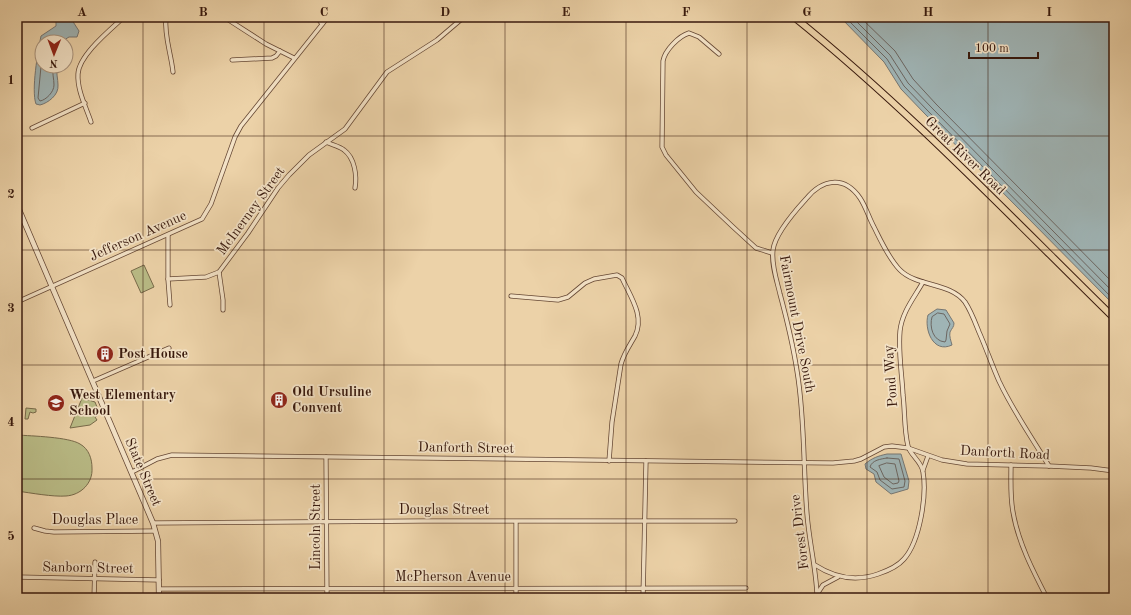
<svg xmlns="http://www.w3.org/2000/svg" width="1131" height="615" viewBox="0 0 1131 615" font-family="'Old Standard TT',serif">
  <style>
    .green { fill: #b9bb86; stroke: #786a4a }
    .water { fill: #9fb4b5; stroke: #767672 }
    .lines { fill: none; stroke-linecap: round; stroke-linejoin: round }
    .shore { stroke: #6c6661; stroke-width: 1 }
    .minor-casing { stroke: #654734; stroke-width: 5 }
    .tertiary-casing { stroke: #654734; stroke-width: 6 }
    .primary-casing { stroke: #38190d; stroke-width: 8 }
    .minor { stroke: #f3e2c6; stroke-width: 3.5 }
    .tertiary { stroke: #f3e2c6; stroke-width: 4.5 }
    .primary { stroke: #ecd2a8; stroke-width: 6 }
    .grid { fill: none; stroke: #38190d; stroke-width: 1; stroke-opacity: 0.55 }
    .labels { text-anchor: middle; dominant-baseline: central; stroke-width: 3.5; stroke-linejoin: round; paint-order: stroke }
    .street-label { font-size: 14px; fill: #38190d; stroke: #f3e2c6 }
    .poi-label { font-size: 14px; font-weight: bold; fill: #38190d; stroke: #f3e2c6; text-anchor: start }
    .neatline { fill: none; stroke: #38190d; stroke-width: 1.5 }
    .grid-label { font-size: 13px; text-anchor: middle; font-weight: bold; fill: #38190d }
  </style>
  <rect width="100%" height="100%" fill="#ecd2a8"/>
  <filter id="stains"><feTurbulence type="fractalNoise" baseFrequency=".005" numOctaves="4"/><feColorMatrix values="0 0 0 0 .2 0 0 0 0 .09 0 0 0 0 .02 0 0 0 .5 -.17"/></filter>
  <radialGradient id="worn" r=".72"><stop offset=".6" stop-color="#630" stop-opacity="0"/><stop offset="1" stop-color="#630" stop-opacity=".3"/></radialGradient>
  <!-- green -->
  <g class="green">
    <path d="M 144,265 L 154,287 L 141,293 L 131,271 Z"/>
    <path d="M 82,398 L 95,402 L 99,412 L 97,414 L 98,415 L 95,417 L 97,420 L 90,425 L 70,428 Z"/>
    <path d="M 26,408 L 36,409 L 36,412 L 33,413 L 30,412 L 28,419 L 25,419 Z"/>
    <path d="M 17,435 C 32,436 69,437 80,444 C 89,449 92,459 92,468 C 93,483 81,495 66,496 C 53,497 31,493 17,491 Z"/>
  </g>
  <!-- water -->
  <g class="water">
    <path d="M 59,17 L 70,17 L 79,31 L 77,37 L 69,37 L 64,40 L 64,42 L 42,42 L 42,66 L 57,66 C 56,73 58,79 58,85 C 59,95 48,103 40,105 L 36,104 C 31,90 38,51 41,36 L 56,26 L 56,19 Z"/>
    <path d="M 840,17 L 1114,17 L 1114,305 L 925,114 L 901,89 L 884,62 Z"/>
    <path d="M 937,309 L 946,310 L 954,323 C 954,327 952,328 950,332 C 949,336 951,341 952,345 C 933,354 924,329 928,315 Z"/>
    <path d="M 887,454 L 901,454 L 909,481 L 908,489 L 891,494 L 876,482 L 874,474 L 866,469 L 865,464 C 872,458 878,456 887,454 Z"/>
  </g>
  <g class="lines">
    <!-- shore -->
    <g class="shore">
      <path d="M 845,17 L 887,59 L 904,86 L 928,111 L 1114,300"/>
      <path d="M 852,17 L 890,55 L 908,83 L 932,108 L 1114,293"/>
      <path d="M 860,17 L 895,51 L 913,79 L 936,104 L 1114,284"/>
      <path d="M 42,56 L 38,98 L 40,101 C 46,100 54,92 54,85 C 54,79 52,73 53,66"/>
      <path d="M 938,313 L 944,314 L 950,324 L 947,331 L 946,340 L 945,342 C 933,341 929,327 932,317 Z"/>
      <path d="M 887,458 L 899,459 L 905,481 L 904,487 L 892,489 L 880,480 L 877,472 L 870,467 C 872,460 881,459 887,458 Z"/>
      <path d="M 887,463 L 895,464 L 899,481 L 898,483 L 893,484 L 884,477 L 879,466 Z"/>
    </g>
    <!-- minor casing -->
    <g class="minor-casing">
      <g id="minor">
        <path d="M 166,17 C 164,36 171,53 173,72"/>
        <path d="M 224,17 L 266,44 L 294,58"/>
        <path d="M 317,17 L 322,24"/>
        <path d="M 719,54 L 699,37 L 689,33 C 679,36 665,50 663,61 L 662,147 L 666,155 L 696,192 L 732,226 L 756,248 L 772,253"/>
        <path d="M 232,60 L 272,58 L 276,56 L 280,51"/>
        <path d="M 91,122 C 86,107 77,90 78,74 C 79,55 110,30 124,17"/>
        <path d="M 32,128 L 85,103"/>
        <path d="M 326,142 C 332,145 339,146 344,150 C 355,158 357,176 355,188"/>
        <path d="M 168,235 L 168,279 L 170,305"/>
        <path d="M 219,272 L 223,300 L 223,310"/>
        <path d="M 168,279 L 206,277 L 219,272 L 248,233 L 278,188 L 289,175 L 309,155 L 345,129 L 387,72 L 437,40 L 464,17"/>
        <path d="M 511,296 L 558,300 L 568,297 L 585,283 L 594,279 L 617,275 L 622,278 C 630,296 645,316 635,336 C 630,345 624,353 621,364 L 612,422 L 609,461"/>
        <path d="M 17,302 L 202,219 L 211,204 L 235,137 L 241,126 L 328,17"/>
        <path d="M 93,381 L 169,348"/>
        <path d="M 326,457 L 327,598"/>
        <path d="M 1011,465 C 1011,481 1010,496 1013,512 C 1018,542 1033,571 1047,598"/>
        <path d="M 923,470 L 928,456"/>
        <path d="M 132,472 L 157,459 L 172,455 L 833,463 L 854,461 L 861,459 L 884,447 L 892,446 L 908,448 L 942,460 L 967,464 L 1049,466 L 1091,468 L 1114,471"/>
        <path d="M 153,523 L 422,521 L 735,521"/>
        <path d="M 34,528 L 45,531 L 54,532 L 155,531"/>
        <path d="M 815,565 C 835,578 855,582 878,574 C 887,571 898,566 904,559 C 920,541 927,495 923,472 C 922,462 910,455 908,446 C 904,430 905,411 903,395 C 902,374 898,352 900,331 C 902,312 914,298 923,282"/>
        <path d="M 17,577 L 159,580"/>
        <path d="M 18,577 L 17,587 L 19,598"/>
        <path d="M 159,589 L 746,588"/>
        <path d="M 817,594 L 823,585 L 838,577"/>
        <path d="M 94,598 L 95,562"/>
        <path d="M 516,598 L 516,522"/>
        <path d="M 643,598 L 646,461"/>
        <path d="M 816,598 L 817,595 C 816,568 809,541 807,514 C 803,466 805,418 797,371 C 793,345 787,320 780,294 C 777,281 771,264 773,250 C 775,234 795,211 806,199 C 822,179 844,175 860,198 C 866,207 869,218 874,227 C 881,241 889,259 900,270 C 917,287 950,282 965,302 C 971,311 975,322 979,332 C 986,348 992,365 999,381 C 1013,411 1032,438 1049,466"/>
        <path d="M 1035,598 L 1045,595"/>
      </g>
    </g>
    <!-- tertiary casing -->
    <g class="tertiary-casing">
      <path id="tertiary" d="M 17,205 L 153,523 L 158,541 L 159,598"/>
    </g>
    <!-- primary casing -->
    <g class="primary-casing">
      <path id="primary" d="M 794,17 C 908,109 1010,216 1114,318"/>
    </g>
    <!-- minor -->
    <use href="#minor" class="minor"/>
    <!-- tertiary -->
    <use href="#tertiary" class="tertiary"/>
    <!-- primary -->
    <use href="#primary" class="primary"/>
  </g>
  <!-- grid -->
  <path class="grid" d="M 143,17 L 143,598M 264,17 L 264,598M 384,17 L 384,598M 505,17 L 505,598M 626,17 L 626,598M 747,17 L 747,598M 867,17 L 867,598M 988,17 L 988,598M 17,136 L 1114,136M 17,250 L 1114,250M 17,365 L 1114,365M 17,479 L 1114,479"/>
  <!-- icons -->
  <defs>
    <g id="building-disc" transform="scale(0.9)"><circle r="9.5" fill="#8f2418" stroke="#f3e2c6"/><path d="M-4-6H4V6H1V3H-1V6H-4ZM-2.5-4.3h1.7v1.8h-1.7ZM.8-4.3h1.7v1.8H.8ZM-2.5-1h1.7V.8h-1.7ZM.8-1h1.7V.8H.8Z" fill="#fff"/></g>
    <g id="school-disc" transform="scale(0.9)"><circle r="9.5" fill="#8f2418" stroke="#f3e2c6"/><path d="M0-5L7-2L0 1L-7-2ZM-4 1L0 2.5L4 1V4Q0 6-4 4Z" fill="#fff"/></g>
  </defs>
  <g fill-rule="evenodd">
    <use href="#building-disc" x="105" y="354"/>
    <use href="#building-disc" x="279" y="400"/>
    <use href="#school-disc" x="56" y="403"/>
  </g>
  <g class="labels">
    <!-- street labels -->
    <g class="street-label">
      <text transform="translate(965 156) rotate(44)">Great River Road</text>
      <text transform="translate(251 211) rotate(-54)">McInerney Street</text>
      <text transform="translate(138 236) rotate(-24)">Jefferson Avenue</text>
      <text transform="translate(797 324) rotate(79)">Fairmount Drive South</text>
      <text transform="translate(891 376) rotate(-94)">Pond Way</text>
      <text transform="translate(466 448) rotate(1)">Danforth Street</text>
      <text transform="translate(1005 453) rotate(3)">Danforth Road</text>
      <text transform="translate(143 472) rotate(67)">State Street</text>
      <text x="444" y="510">Douglas Street</text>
      <text x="95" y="520">Douglas Place</text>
      <text transform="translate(316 527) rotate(-90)">Lincoln Street</text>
      <text transform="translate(800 532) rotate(-97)">Forest Drive</text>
      <text transform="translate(88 568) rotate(1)">Sanborn Street</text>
      <text x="453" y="577">McPherson Avenue</text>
    </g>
    <!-- poi labels -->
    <g class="poi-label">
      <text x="118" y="354">Post House</text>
      <text x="292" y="392">Old Ursuline<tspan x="292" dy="16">Convent</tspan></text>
      <text x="69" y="395">West Elementary<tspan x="69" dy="16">School</tspan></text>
    </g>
  </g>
  <!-- margin -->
  <rect width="1131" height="615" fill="none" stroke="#ecd2a8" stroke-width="44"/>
  <!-- north arrow -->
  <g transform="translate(54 54) rotate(181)"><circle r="19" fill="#f3e2c6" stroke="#a8927c"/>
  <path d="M0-3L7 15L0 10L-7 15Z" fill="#8f2418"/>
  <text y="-6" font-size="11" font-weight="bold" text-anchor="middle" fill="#38190d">N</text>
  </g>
  <!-- scale -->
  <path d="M969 52v6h69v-6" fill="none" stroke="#38190d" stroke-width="2"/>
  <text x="975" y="52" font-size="12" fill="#38190d" stroke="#f3e2c6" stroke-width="3" paint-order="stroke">100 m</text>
  <rect x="22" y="22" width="1087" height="571" class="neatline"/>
  <g class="grid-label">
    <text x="82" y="16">A</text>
    <text x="203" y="16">B</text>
    <text x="324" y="16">C</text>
    <text x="445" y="16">D</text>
    <text x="566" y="16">E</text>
    <text x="686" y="16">F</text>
    <text x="807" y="16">G</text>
    <text x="928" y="16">H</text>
    <text x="1049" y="16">I</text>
    <text x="11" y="84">1</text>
    <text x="11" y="198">2</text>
    <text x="11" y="312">3</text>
    <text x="11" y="426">4</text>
    <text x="11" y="540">5</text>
  </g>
  <rect width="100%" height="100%" filter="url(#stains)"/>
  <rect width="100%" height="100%" fill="url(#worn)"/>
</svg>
